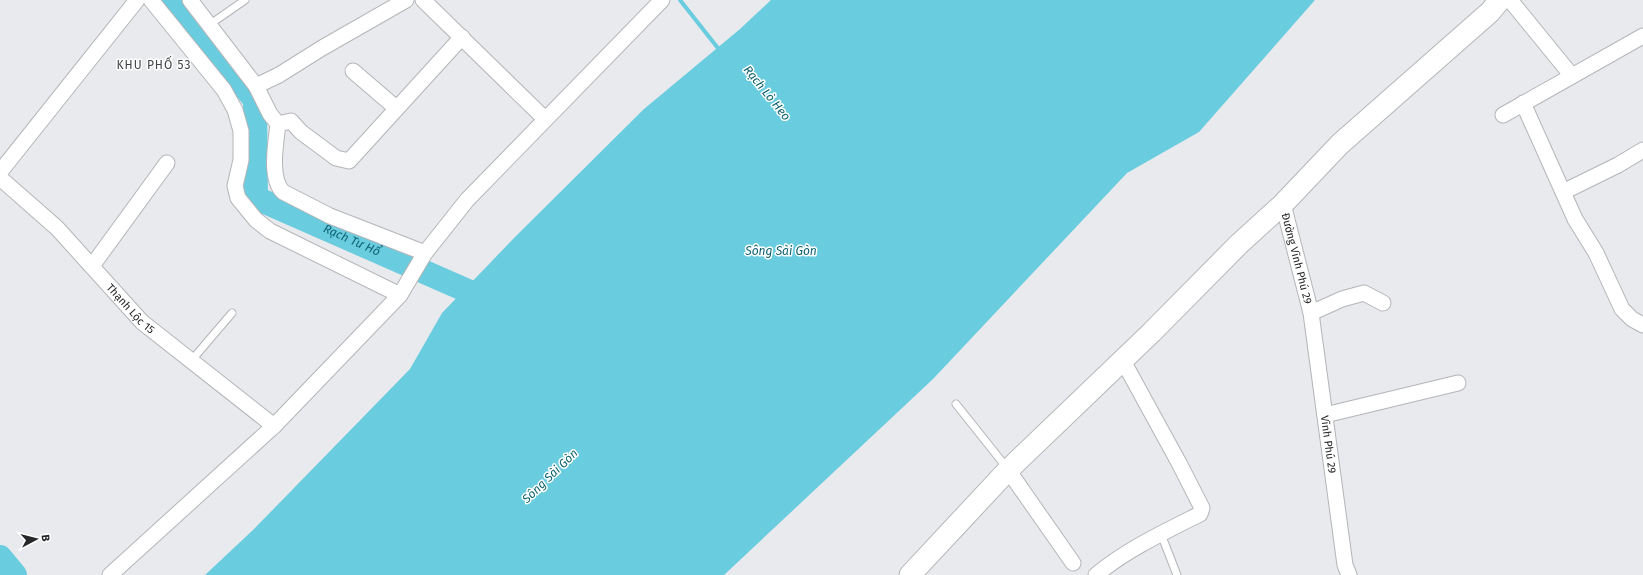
<svg xmlns="http://www.w3.org/2000/svg" width="1643" height="575" viewBox="0 0 1643 575" font-family="'Fira Sans',sans-serif">
  <style>
    .water { fill: #69ccdf }
    .lines { fill: none; stroke-linecap: round; stroke-linejoin: round }
    .stream { stroke: #69ccdf; stroke-width: 4 }
    .river { stroke: #69ccdf; stroke-width: 24 }
    .lane-casing { stroke: #b3b5b8; stroke-width: 9 }
    .street-casing { stroke: #b3b5b8; stroke-width: 17 }
    .secondary-casing { stroke: #b3b5b8; stroke-width: 23 }
    .lane { stroke: #fff; stroke-width: 7 }
    .street { stroke: #fff; stroke-width: 15 }
    .secondary { stroke: #fff; stroke-width: 21 }
    .labels { text-anchor: middle; dominant-baseline: central; stroke-width: 3; stroke-linejoin: round; paint-order: stroke }
    .street-label { font-size: 11px; fill: #262728; stroke: #fff }
    .neighbourhood-label { font-size: 12px; letter-spacing: 1px; fill: #414345; stroke: #fff }
    .water-label { font-size: 12px; font-style: italic; fill: #0d6270; stroke: #fff }
  </style>
  <rect width="100%" height="100%" fill="#e8eaed"/>
  <!-- water -->
  <path class="water" d="M 771,0 L 1315,0 L 1199,132 L 1127,173 L 933,379 L 724,575 L 205,575 L 253,530 L 410,369 L 442,313 L 516,236 L 644,109 L 740,29 Z"/>
  <g class="lines">
    <!-- stream -->
    <path class="stream" d="M 680,0 L 721,52"/>
    <!-- river -->
    <g class="river">
      <path id="s1" d="M 173,0 L 255,100 L 256,198 L 495,303"/>
      <path d="M 0,557 L 15,575"/>
    </g>
    <!-- lane casing -->
    <g class="lane-casing">
      <g id="lane">
        <path d="M 209,25 L 245,0"/>
        <path d="M 191,361 L 232,313"/>
        <path d="M 956,404 L 1007,468"/>
        <path d="M 1161,534 L 1177,575"/>
      </g>
    </g>
    <!-- street casing -->
    <g class="street-casing">
      <g id="street">
        <path d="M 151,0 L 224,90 L 235,110 L 241,131 L 241,160 L 235,186 L 238,198 L 256,220 L 270,231 L 400,295"/>
        <path d="M 190,0 L 256,86 L 270,114 L 278,124"/>
        <path d="M 423,0 L 545,119"/>
        <path d="M 1510,0 L 1572,76"/>
        <path d="M 353,71 L 396,108"/>
        <path d="M 256,86 L 279,75 L 322,48 L 406,0"/>
        <path d="M 1523,103 L 1575,219 L 1596,253 L 1622,309 L 1632,319 L 1643,325"/>
        <path d="M 1503,115 L 1643,36"/>
        <path d="M 0,172 L 137,0"/>
        <path id="s2" d="M 0,178 L 57,228 L 142,322 L 274,426"/>
        <path d="M 1563,192 L 1618,165 L 1643,150"/>
        <path id="s3" d="M 1283,204 L 1311,313 L 1345,565 L 1349,575"/>
        <path d="M 425,253 L 330,216 L 283,192 C 269,178 276,142 278,124 L 291,121 L 301,132 L 336,158 L 349,161 L 462,37"/>
        <path d="M 92,266 L 167,163"/>
        <path d="M 1311,313 L 1342,299 L 1364,293 L 1383,303"/>
        <path d="M 1325,415 L 1458,383"/>
        <path d="M 1008,470 L 1073,563"/>
        <path d="M 110,575 L 274,426 L 400,295 L 425,253 L 467,200 L 662,0"/>
        <path d="M 1096,575 C 1126,550 1164,532 1200,514 L 1202,508 L 1179,463 L 1122,359"/>
      </g>
    </g>
    <!-- secondary casing -->
    <g class="secondary-casing">
      <path id="secondary" d="M 910,575 L 1008,470 L 1152,332 L 1239,244 L 1283,204 L 1340,144 L 1490,12 L 1500,0"/>
    </g>
    <!-- lane -->
    <use href="#lane" class="lane"/>
    <!-- street -->
    <use href="#street" class="street"/>
    <!-- secondary -->
    <use href="#secondary" class="secondary"/>
  </g>
  <g class="labels">
    <!-- street labels -->
    <g class="street-label">
      <text stroke="none"><textPath href="#s3" startOffset="56">Đường Vĩnh Phú 29</textPath></text>
      <text stroke="none"><textPath href="#s2" startOffset="185">Thạnh Lộc 15</textPath></text>
      <text stroke="none"><textPath href="#s3" startOffset="245">Vĩnh Phú 29</textPath></text>
    </g>
    <!-- neighbourhood labels -->
    <g class="neighbourhood-label">
      <text x="154" y="65">KHU PHỐ 53</text>
    </g>
    <!-- water labels -->
    <g class="water-label">
      <text transform="translate(767 93) rotate(51)">Rạch Lò Heo</text>
      <text stroke="none"><textPath href="#s1" startOffset="332">Rạch Tư Hổ</textPath></text>
      <text x="781" y="251">Sông Sài Gòn</text>
      <text transform="translate(550 476) rotate(-44)">Sông Sài Gòn</text>
    </g>
  </g>
  <!-- north arrow -->
  <g transform="translate(36 539) rotate(83)" stroke="#ffffff" stroke-width="3" paint-order="stroke">
  <path d="M0-3L7 15L0 10L-7 15Z" fill="#262728"/>
  <text y="-6" font-size="11" font-weight="bold" text-anchor="middle" fill="#262728">B</text>
  </g>
</svg>
